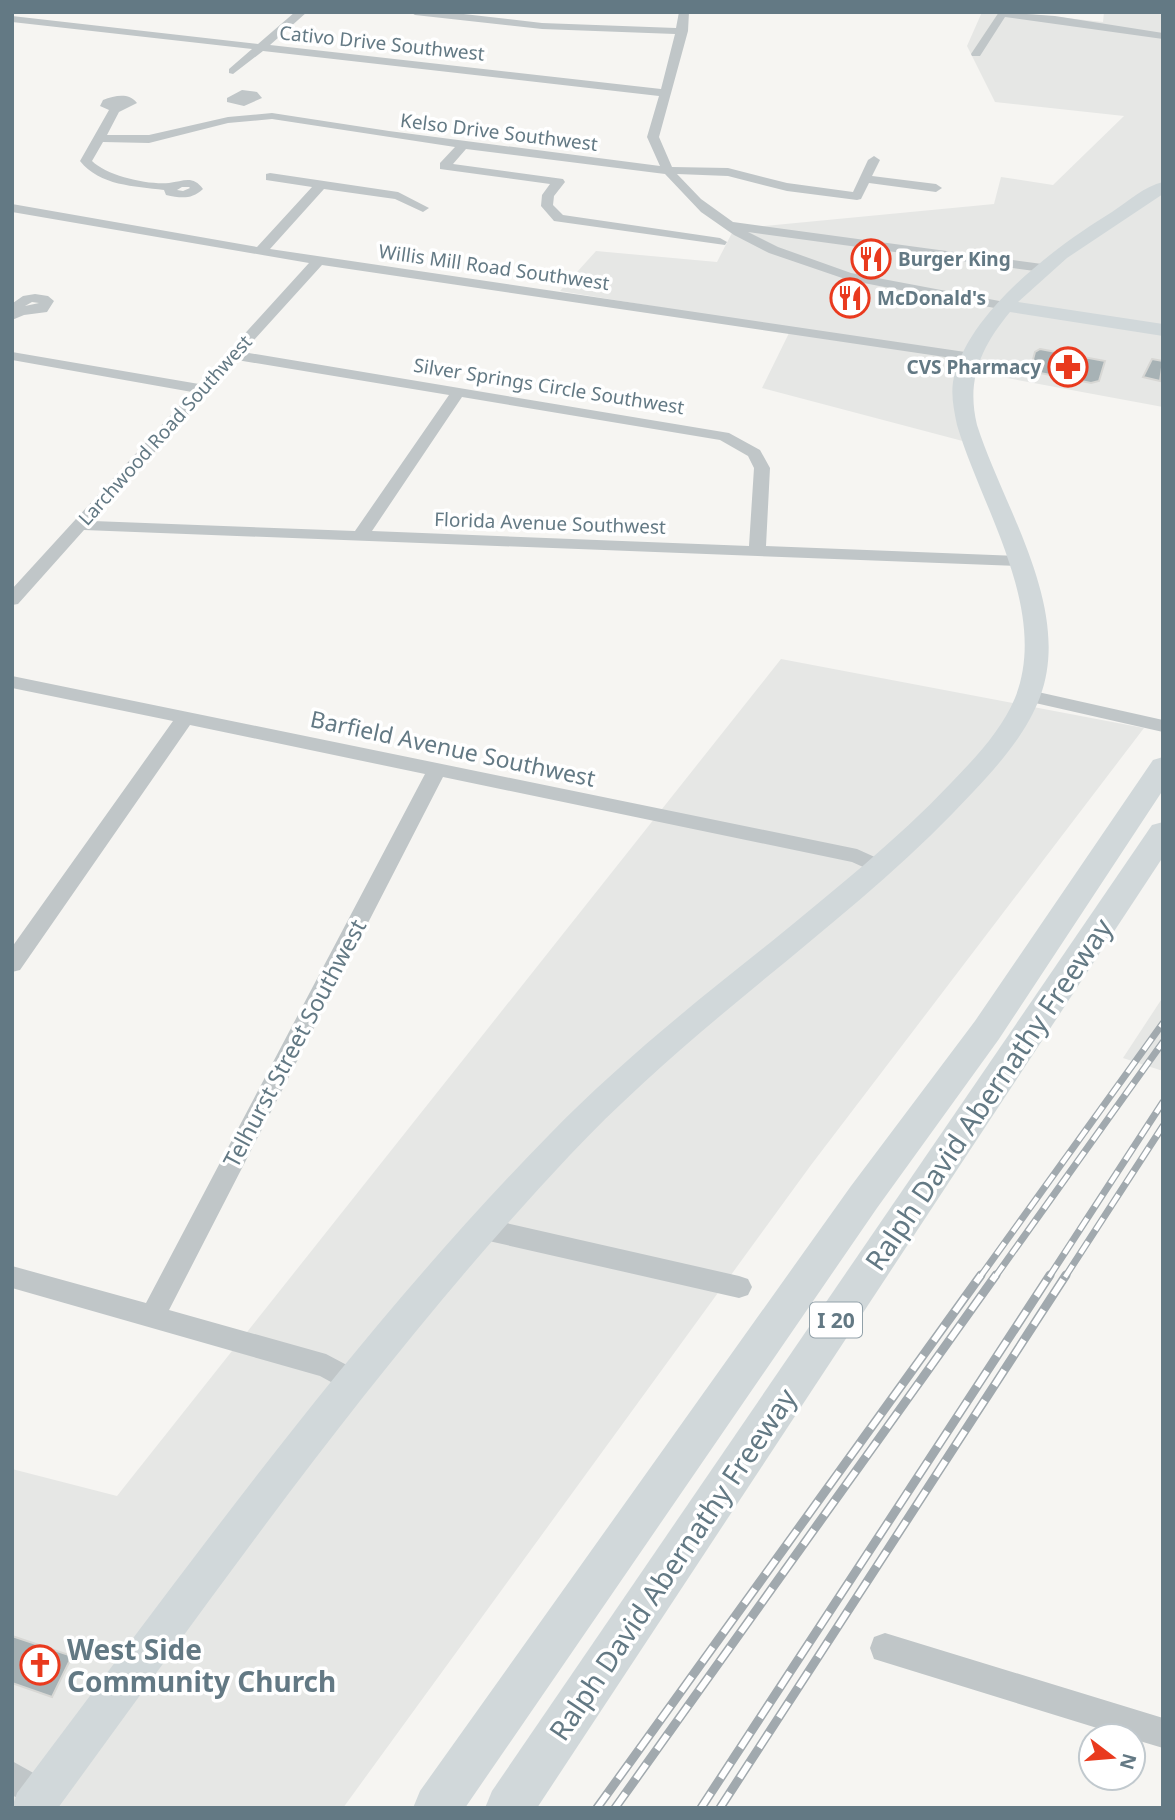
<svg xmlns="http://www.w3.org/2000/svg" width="1175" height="1820" viewBox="0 0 1175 1820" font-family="'Noto Sans',sans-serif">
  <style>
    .built { fill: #e6e7e5 }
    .building { fill: #a7b2b5; stroke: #d7d7d4; stroke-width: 2 }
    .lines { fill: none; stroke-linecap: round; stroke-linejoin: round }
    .minor { fill: #c0c6c8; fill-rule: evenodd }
    .major { fill: #d1d8da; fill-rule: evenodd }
    .highway { fill: #d1d8da; fill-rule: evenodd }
    .rail-far1-casing { stroke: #a1a9ae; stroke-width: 7 }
    .rail-casing { stroke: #a1a9ae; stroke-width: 9 }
    .rail-far1 { stroke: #fff; stroke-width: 4.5; stroke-dasharray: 14; stroke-linecap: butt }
    .rail { stroke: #fff; stroke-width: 6; stroke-dasharray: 18; stroke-linecap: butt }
    .labels { text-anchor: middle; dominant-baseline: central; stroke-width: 7; stroke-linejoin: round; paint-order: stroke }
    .far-street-label { font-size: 19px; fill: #637984; stroke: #fff }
    .far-poi-label { font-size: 19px; font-weight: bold; fill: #637984; stroke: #fff; text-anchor: start }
    .shield { fill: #fff; stroke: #92a1a9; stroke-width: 2 }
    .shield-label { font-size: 21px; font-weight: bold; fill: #637984 }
    .street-label { font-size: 23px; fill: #637984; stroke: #fff }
    .near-street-label { font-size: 28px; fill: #637984; stroke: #fff }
    .near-poi-label { font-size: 28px; font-weight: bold; fill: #637984; stroke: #fff; text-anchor: start }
  </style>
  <rect width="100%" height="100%" fill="#f6f5f2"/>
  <!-- built -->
  <g class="built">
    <path d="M 982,12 L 1012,12 L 1103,22 L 1104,12 L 1163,12 L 1163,407 L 958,369 L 974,444 L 762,388 L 791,329 L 560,291 L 596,251 L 717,262 L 734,229 L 994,204 L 1001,177 L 1053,185 L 1124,116 L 995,102 L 967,46 Z"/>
    <path d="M 781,659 L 1144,728 L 811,1165 L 343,1808 L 12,1808 L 12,1469 L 117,1496 Z"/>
    <path d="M 1163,997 L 1163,1071 L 1123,1058 Z"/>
  </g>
  <!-- building -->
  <g class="building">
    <path d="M 1040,349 L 1105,361 L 1099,381 L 1091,383 L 1030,371 L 1035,352 Z"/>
    <path d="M 1152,359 L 1163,361 L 1160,381 L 1143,377 Z"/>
    <path d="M 12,1636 L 72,1656 L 52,1697 L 12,1683 Z"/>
  </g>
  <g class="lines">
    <!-- minor -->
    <g class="minor">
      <path d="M 295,12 L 307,12 L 270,45 L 661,89 L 675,34 L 542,29 L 415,15 L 410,12 L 446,12 L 542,23 L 676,28 L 679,12 L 689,12 L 688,31 L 659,137 L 672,167 L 728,168 L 787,183 L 853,192 L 868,160 L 874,156 L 880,160 L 872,176 L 936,184 L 942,188 L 936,192 L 869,183 L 861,199 L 857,200 L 787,191 L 728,176 L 677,174 L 701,199 L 733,222 L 1042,264 L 1049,268 L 1042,272 L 748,232 L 778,247 L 851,273 L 1010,303 L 1010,309 L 1005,310 L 848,280 L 769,253 L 734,235 L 701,212 L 665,174 L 466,149 L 453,164 L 563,179 L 565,182 L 554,196 L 553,205 L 563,215 L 720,238 L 727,242 L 725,245 L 554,221 L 541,206 L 542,195 L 550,184 L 440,169 L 440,163 L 455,147 L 272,119 L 228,123 L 149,143 L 103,142 L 92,161 C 107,176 148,185 169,183 C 184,181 193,175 203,189 C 191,200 181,198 166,195 L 164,190 C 134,186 100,186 80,161 L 109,110 L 100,106 L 103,100 C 115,96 128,92 137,103 L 119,112 L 107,135 L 149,135 L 228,117 L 272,113 L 389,131 L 660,166 L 647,137 L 659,96 L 263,51 L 233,74 L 229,73 L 229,69 L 252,49 L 12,22 L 12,16 L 258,44 ZM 182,187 L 189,187 L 190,188 L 183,191 L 177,190 Z"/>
      <path d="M 999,12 L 1055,16 L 1163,33 L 1163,39 L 1005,17 L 980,56 L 972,56 L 971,54 Z"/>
      <path d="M 242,90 L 257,92 L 262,98 L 244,106 L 227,102 L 227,98 Z"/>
      <path d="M 270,173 L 398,192 L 429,208 L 423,212 L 395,199 L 324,189 L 270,249 L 972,353 L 979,357 L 972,361 L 322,265 L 243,352 L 729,433 L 760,450 L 770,468 L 766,546 L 1018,556 L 1026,561 L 1018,566 L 84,530 L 18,604 L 12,605 L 12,589 L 192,392 L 12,360 L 12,352 L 199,384 L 309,263 L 12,212 L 12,204 L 257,247 L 312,187 L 266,180 L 266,174 ZM 237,360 L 449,395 L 355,531 L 93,521 ZM 462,397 L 720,440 L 748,456 L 754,468 L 749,546 L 372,531 Z"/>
      <path d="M 35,294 L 48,296 L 54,301 L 47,312 L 24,315 L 12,320 L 13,303 L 23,296 ZM 32,302 L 39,303 L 25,306 Z"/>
      <path d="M 12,676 L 857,849 L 888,863 L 891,868 L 888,873 L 881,875 L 852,862 L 443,777 L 169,1310 L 326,1354 L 360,1372 L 364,1381 L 360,1390 L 351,1393 L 320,1376 L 12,1288 L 12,1266 L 146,1303 L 425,774 L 190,725 L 20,970 L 12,972 L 12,947 L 173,721 L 12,688 Z"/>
      <path d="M 1029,690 L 1163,720 L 1163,732 L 1022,700 L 1020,696 L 1022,692 Z"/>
      <path d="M 480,1217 L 739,1276 L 748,1279 L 752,1287 L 748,1295 L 739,1298 L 480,1239 L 471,1236 L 468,1228 L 471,1220 Z"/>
      <path d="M 885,1633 L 1163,1718 L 1163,1748 L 1133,1739 L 1133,1736 L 1123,1736 L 874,1659 L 870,1648 L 874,1637 Z"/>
      <path d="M 12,1761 L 53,1784 L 58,1795 L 53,1806 L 35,1808 L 12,1795 Z"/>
    </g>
    <!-- major -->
    <path class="major" d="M 1163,182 L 1163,194 L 1067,258 L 1018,302 L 1163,324 L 1163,336 L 1010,312 C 981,347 966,380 977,425 C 1003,507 1073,609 1040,697 C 1026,734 1000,763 974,791 C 917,853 853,906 789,959 C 713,1021 637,1084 570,1155 C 380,1357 221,1585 58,1808 L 12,1808 L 17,1793 C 187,1568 351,1337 549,1135 C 617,1065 694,1003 771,942 C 833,891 896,841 951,783 C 976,757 1001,731 1015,698 C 1050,610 981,507 957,425 C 954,411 951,396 953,382 C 965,314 1056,246 1112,212 C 1127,202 1145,186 1163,182 Z"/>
    <!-- highway -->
    <g class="highway">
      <path d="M 1163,757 L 1163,790 L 999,1039 L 877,1208 L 465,1808 L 413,1808 L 420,1791 L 851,1186 L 975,1021 L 1153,760 Z"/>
      <path d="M 1163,822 L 1163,857 L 537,1808 L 485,1808 L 492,1791 L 1152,825 Z"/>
    </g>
    <!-- rail-far1 casing -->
    <g class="rail-far1-casing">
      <g id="rail-far1">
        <path d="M 980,1277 L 1163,1023"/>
        <path d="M 995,1277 L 1163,1042"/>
        <path d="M 1049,1277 L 1163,1102"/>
        <path d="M 1065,1277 L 1163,1126"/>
      </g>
    </g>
    <!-- rail casing -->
    <g class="rail-casing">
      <g id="rail">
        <path d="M 597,1808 L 981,1275"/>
        <path d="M 615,1808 L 996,1275"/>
        <path d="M 701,1808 L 1050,1275"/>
        <path d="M 720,1808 L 1066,1275"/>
      </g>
    </g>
    <!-- rail-far1 -->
    <use href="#rail-far1" class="rail-far1"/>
    <!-- rail -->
    <use href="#rail" class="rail"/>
  </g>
  <!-- icons -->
  <defs>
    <g id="restaurant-ring" transform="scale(2.0125)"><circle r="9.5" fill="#fff" stroke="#e93a1e" stroke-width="1.5"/><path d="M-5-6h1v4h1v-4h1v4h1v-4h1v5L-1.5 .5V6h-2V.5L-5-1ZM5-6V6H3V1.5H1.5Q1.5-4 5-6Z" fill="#e93a1e"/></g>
    <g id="pharmacy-ring" transform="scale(2.0125)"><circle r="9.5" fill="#fff" stroke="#e93a1e" stroke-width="1.5"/><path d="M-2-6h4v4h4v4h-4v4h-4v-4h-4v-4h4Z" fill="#e93a1e"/></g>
    <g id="church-ring" transform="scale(2.0125)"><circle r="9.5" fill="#fff" stroke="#e93a1e" stroke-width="1.5"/><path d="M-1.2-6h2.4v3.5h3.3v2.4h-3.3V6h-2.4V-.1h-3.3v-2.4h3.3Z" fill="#e93a1e"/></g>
  </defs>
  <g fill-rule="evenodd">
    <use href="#restaurant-ring" x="871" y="259"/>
    <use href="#restaurant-ring" x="850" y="298"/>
    <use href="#pharmacy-ring" x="1068" y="367"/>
    <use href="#church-ring" x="40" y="1665"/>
  </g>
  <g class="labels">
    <!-- far-street labels -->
    <g class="far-street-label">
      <text transform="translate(382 43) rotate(6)">Cativo Drive Southwest</text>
      <text transform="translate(499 132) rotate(7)">Kelso Drive Southwest</text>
      <text transform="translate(494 267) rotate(8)">Willis Mill Road Southwest</text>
      <text transform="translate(549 386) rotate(9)">Silver Springs Circle Southwest</text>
      <text transform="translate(165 430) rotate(-48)">Larchwood Road Southwest</text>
      <text transform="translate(550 523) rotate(2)">Florida Avenue Southwest</text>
    </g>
    <!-- far-poi labels -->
    <g class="far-poi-label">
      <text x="898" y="259">Burger King</text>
      <text x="877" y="298">McDonald's</text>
      <text x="1041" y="367" text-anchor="end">CVS Pharmacy</text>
    </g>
    <!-- shield labels -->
    <rect class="shield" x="810" y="1302.5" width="52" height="35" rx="5"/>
    <g class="shield-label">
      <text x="836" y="1320">I 20</text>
    </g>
    <!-- street labels -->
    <g class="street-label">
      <text transform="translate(453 748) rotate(12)">Barfield Avenue Southwest</text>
      <text transform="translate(294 1043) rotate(-62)">Telhurst Street Southwest</text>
    </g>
    <!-- near-street labels -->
    <g class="near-street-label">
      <text transform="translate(988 1094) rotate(-56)">Ralph David Abernathy Freeway</text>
      <text transform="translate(672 1564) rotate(-56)">Ralph David Abernathy Freeway</text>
    </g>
    <!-- near-poi labels -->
    <g class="near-poi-label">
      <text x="67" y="1649">West Side<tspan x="67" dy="32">Community Church</tspan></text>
    </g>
  </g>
  <!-- border -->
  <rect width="1175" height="1820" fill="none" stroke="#637984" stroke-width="28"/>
  <!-- north arrow -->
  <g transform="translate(1112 1757) rotate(106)"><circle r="33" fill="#ffffff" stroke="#c1c9ce" stroke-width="2"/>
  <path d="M0-5L12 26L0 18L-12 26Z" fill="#e93a1e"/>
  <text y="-10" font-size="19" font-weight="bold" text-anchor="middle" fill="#637984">N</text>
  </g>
</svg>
